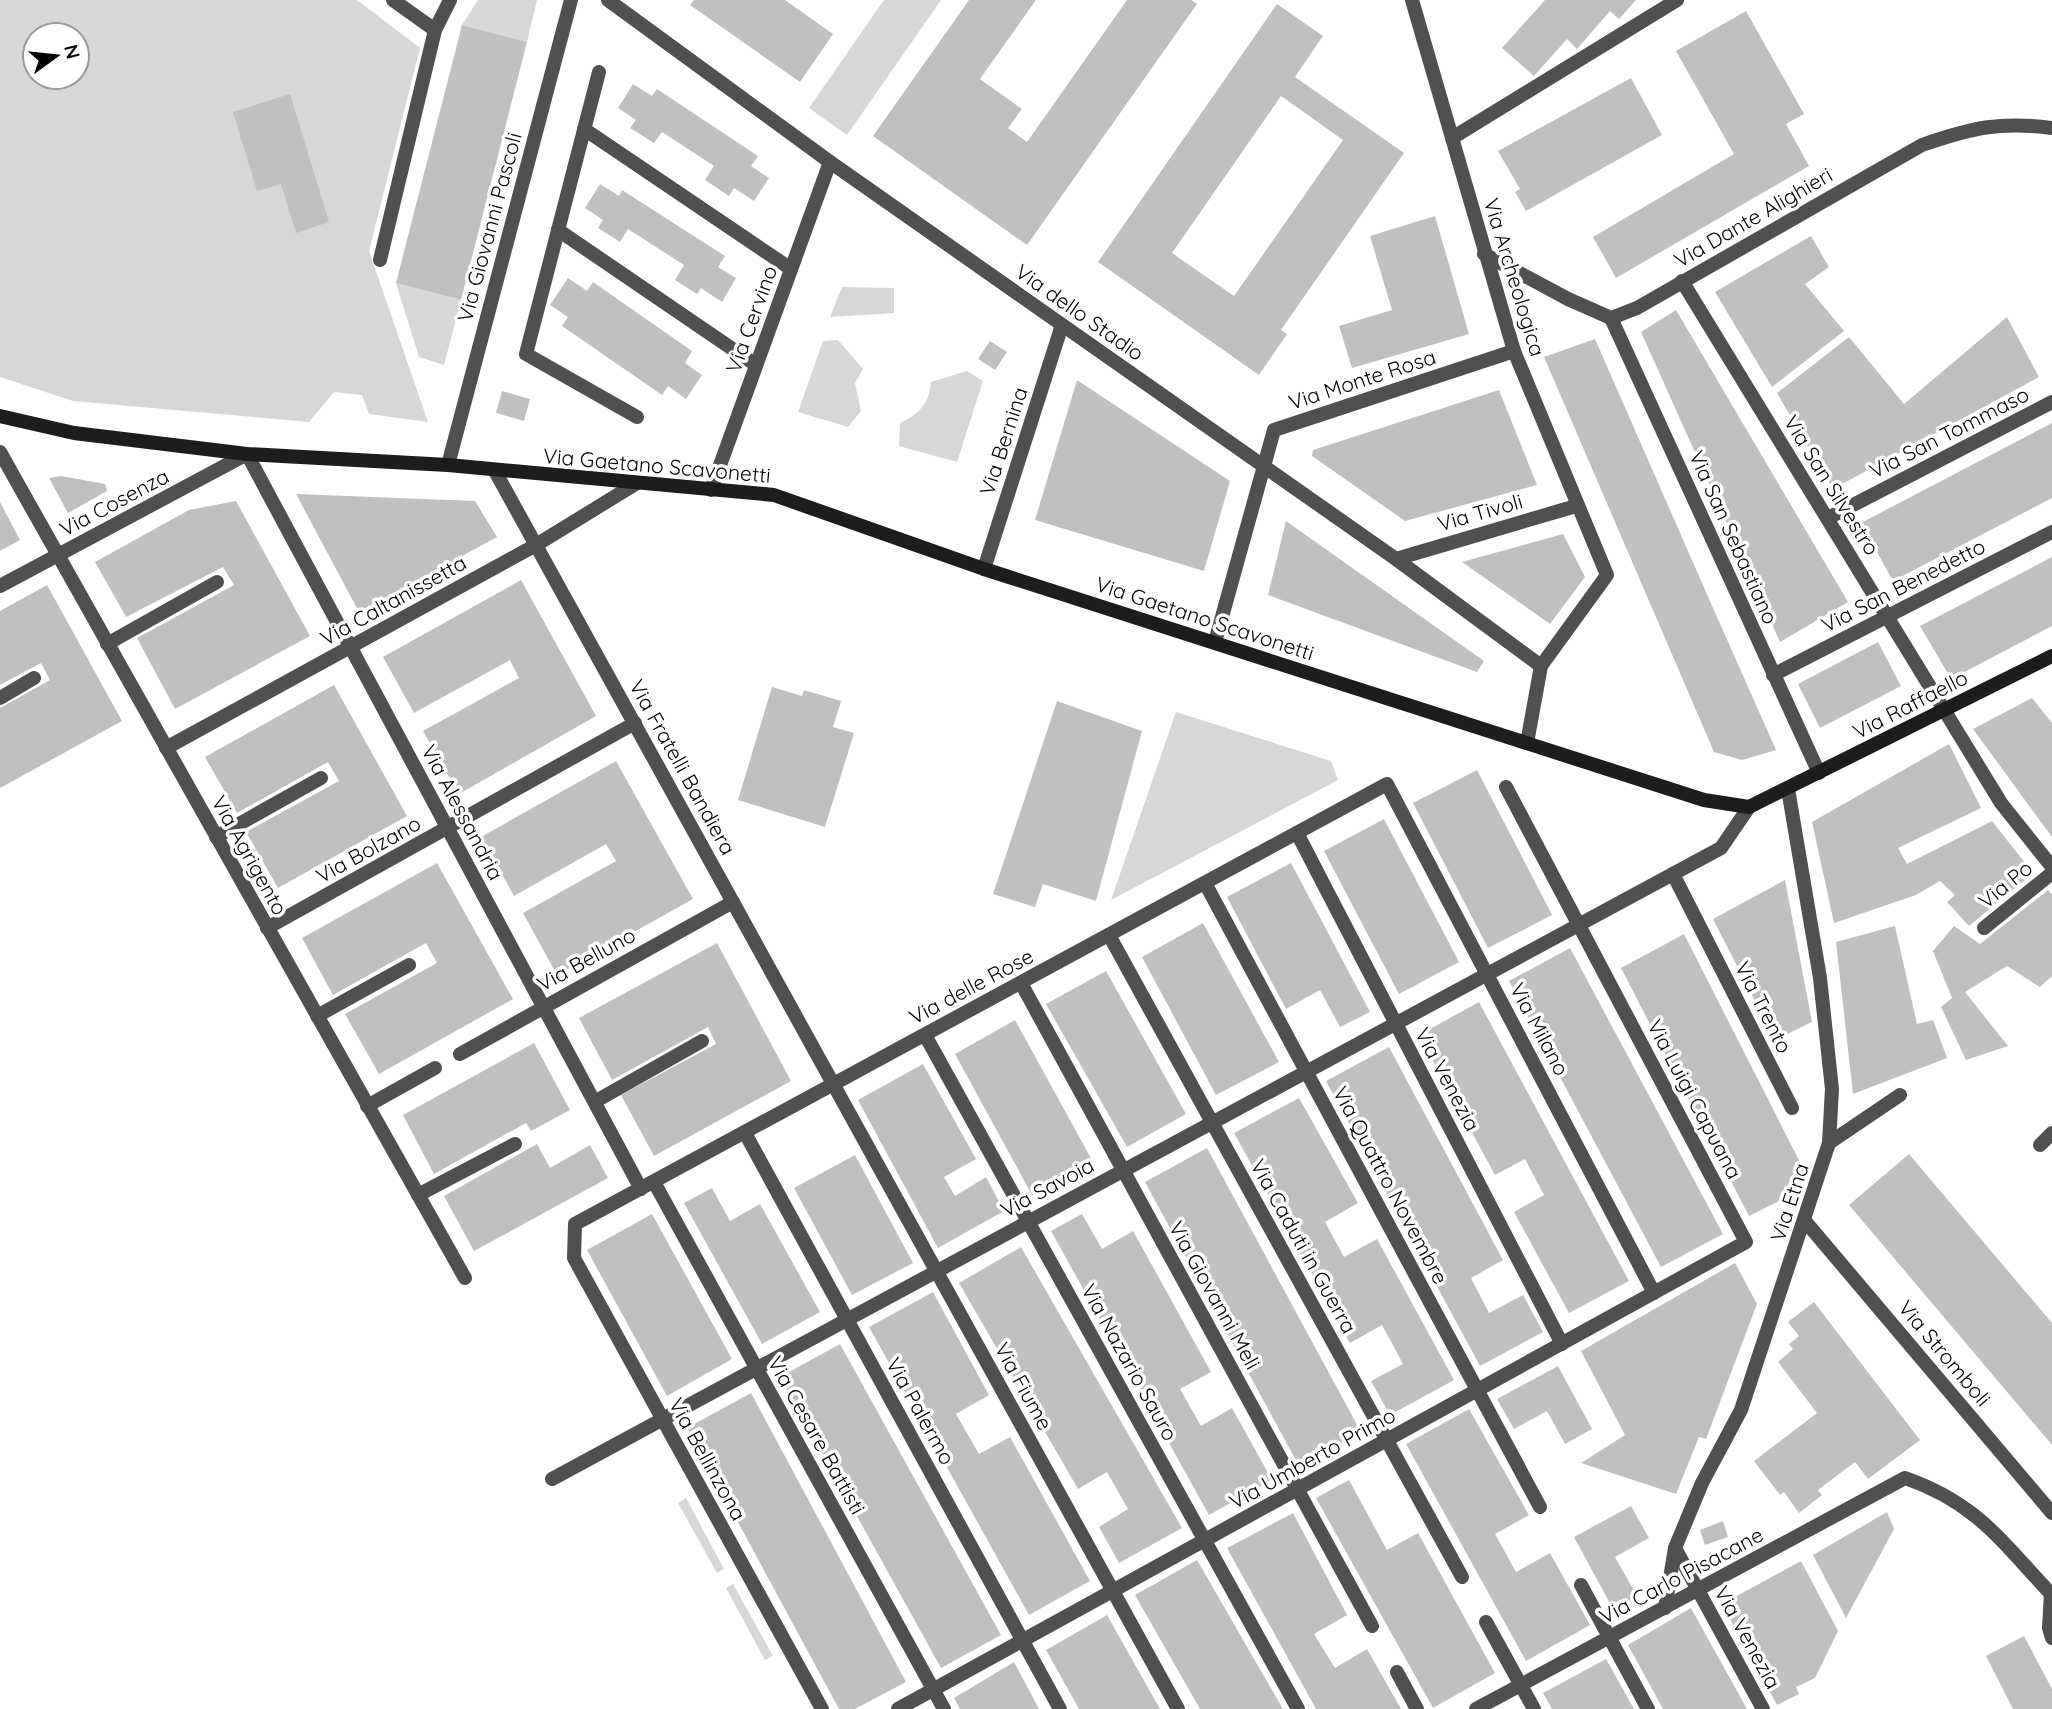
<svg xmlns="http://www.w3.org/2000/svg" width="2052" height="1709" viewBox="0 0 2052 1709" font-family="Quicksand,sans-serif">
  <style>
    .green { fill: #d7d7d7; fill-rule: evenodd }
    .building { fill: #c0c0c0; fill-rule: evenodd }
    .lines { fill: none; stroke-linecap: round; stroke-linejoin: round }
    .service { stroke: #505050; stroke-width: 14 }
    .minor { stroke: #505050; stroke-width: 14 }
    .secondary { stroke: #1d1d1d; stroke-width: 14 }
    .labels { text-anchor: middle; dominant-baseline: central; stroke-width: 7; stroke-linejoin: round; paint-order: stroke }
    .street-label { font-size: 21px; fill: #000; stroke: #fff }
  </style>
  <rect width="100%" height="100%" fill="#fff"/>
  <!-- green -->
  <g class="green">
    <path d="M 0,0 L 357,0 L 420,48 L 369,251 L 428,422 L 369,414 L 362,395 L 334,392 L 309,422 L 73,401 L 0,377 ZM 35,35 L 77,35 L 77,77 L 35,77 Z"/>
    <path d="M 478,0 L 537,0 L 527,42 L 462,25 Z"/>
    <path d="M 884,0 L 941,0 L 847,135 L 809,108 Z"/>
    <path d="M 396,283 L 461,300 L 444,365 L 419,357 Z"/>
    <path d="M 842,287 L 894,288 L 894,313 L 830,317 Z"/>
    <path d="M 838,340 L 863,369 L 855,383 L 861,411 L 848,427 L 798,412 L 823,341 Z"/>
    <path d="M 967,371 L 983,381 L 957,462 L 899,446 L 900,423 C 919,414 929,404 931,382 Z"/>
    <path d="M 1176,712 L 1331,761 L 1338,780 L 1111,900 Z"/>
    <path d="M 686,1498 L 724,1569 L 717,1573 L 678,1503 Z"/>
    <path d="M 733,1584 L 773,1656 L 765,1660 L 726,1588 Z"/>
  </g>
  <!-- building -->
  <g class="building">
    <path d="M 694,0 L 785,0 L 833,34 L 800,82 L 690,5 Z"/>
    <path d="M 969,0 L 1036,0 L 980,79 L 1022,109 L 1008,128 L 1027,142 L 1127,0 L 1191,0 L 1197,4 L 1027,245 L 873,136 Z"/>
    <path d="M 1545,0 L 1636,0 L 1619,19 L 1610,11 L 1577,49 L 1567,39 L 1534,76 L 1502,48 Z"/>
    <path d="M 1277,4 L 1323,36 L 1295,77 L 1404,153 L 1281,330 L 1287,334 L 1259,375 L 1098,262 ZM 1281,96 L 1343,140 L 1234,296 L 1172,253 Z"/>
    <path d="M 1746,11 L 1804,114 L 1786,124 L 1809,166 L 1616,278 L 1593,237 L 1734,154 L 1676,51 Z"/>
    <path d="M 462,25 L 527,42 L 461,300 L 396,283 Z"/>
    <path d="M 1631,78 L 1662,135 L 1526,211 L 1515,192 L 1520,189 L 1498,151 Z"/>
    <path d="M 633,84 L 652,96 L 657,89 L 758,156 L 751,166 L 769,178 L 754,201 L 734,188 L 729,196 L 705,180 L 714,166 L 662,132 L 654,143 L 630,128 L 636,120 L 618,108 Z"/>
    <path d="M 290,94 L 329,222 L 296,233 L 281,184 L 257,191 L 233,112 Z"/>
    <path d="M 600,184 L 619,196 L 622,190 L 725,256 L 718,267 L 736,278 L 722,302 L 701,288 L 697,294 L 675,280 L 684,265 L 628,229 L 620,242 L 598,228 L 603,220 L 585,208 Z"/>
    <path d="M 1435,216 L 1469,334 L 1352,368 L 1339,326 L 1392,310 L 1370,236 Z"/>
    <path d="M 1811,236 L 1829,267 L 1805,284 L 1844,331 L 1772,387 L 1715,292 Z"/>
    <path d="M 568,278 L 587,291 L 593,282 L 692,351 L 685,363 L 702,375 L 686,399 L 668,386 L 662,395 L 562,326 L 568,317 L 550,305 Z"/>
    <path d="M 1676,310 L 1848,602 L 1780,642 L 1641,332 Z"/>
    <path d="M 2007,317 L 2039,377 L 1833,489 L 1777,393 L 1849,337 L 1904,404 Z"/>
    <path d="M 1595,339 L 1713,608 L 1776,750 L 1742,760 L 1714,752 L 1544,357 Z"/>
    <path d="M 990,341 L 1007,352 L 995,370 L 978,359 Z"/>
    <path d="M 1077,380 L 1230,481 L 1204,571 L 1035,520 Z"/>
    <path d="M 1499,390 L 1537,485 L 1405,521 L 1312,456 L 1313,450 Z"/>
    <path d="M 502,391 L 530,399 L 524,421 L 496,413 Z"/>
    <path d="M 2052,423 L 2052,498 L 1893,581 L 1861,523 Z"/>
    <path d="M 61,476 L 105,484 L 107,491 L 68,513 L 49,478 Z"/>
    <path d="M 296,494 L 475,501 L 497,537 L 359,612 Z"/>
    <path d="M 236,501 L 310,636 L 175,709 L 137,638 L 234,585 L 223,567 L 126,617 L 95,562 L 189,510 Z"/>
    <path d="M 0,502 L 20,540 L 0,551 Z"/>
    <path d="M 1286,521 L 1484,661 L 1477,672 L 1268,595 Z"/>
    <path d="M 1563,534 L 1585,577 L 1550,624 L 1462,562 Z"/>
    <path d="M 2052,557 L 2052,626 L 1951,679 L 1920,626 Z"/>
    <path d="M 521,580 L 596,716 L 459,794 L 423,731 L 519,678 L 510,660 L 414,713 L 383,657 Z"/>
    <path d="M 47,585 L 122,721 L 0,788 L 0,708 L 50,680 L 41,663 L 0,685 L 0,611 Z"/>
    <path d="M 1878,642 L 1901,686 L 1820,728 L 1798,684 Z"/>
    <path d="M 334,685 L 407,816 L 278,888 L 246,832 L 339,781 L 328,762 L 237,813 L 205,757 Z"/>
    <path d="M 772,687 L 802,696 L 804,690 L 841,701 L 833,727 L 854,733 L 825,827 L 738,800 Z"/>
    <path d="M 2032,698 L 2052,723 L 2052,837 L 1973,729 Z"/>
    <path d="M 1057,701 L 1142,731 L 1096,901 L 1043,884 L 1035,907 L 993,894 Z"/>
    <path d="M 1949,744 L 1981,808 L 1898,848 L 1907,864 L 1992,821 L 2033,873 L 1969,926 L 1947,902 L 1955,895 L 1940,881 L 1916,895 L 1834,923 L 1812,822 Z"/>
    <path d="M 616,761 L 693,899 L 557,975 L 523,913 L 616,861 L 606,844 L 514,896 L 481,837 Z"/>
    <path d="M 1477,770 L 1552,915 L 1488,948 L 1413,803 Z"/>
    <path d="M 1384,819 L 1459,962 L 1399,994 L 1324,851 Z"/>
    <path d="M 437,863 L 513,999 L 379,1074 L 345,1014 L 437,963 L 426,943 L 333,995 L 302,938 Z"/>
    <path d="M 1291,863 L 1370,1012 L 1340,1027 L 1320,990 L 1286,1009 L 1227,897 Z"/>
    <path d="M 1785,880 L 1812,1022 L 1775,1040 L 1713,919 Z"/>
    <path d="M 2048,890 L 2052,894 L 2052,976 L 2040,987 L 2007,966 L 1965,992 L 2008,1046 L 1966,1060 L 1941,1007 L 1952,998 L 1933,951 L 1954,926 L 1980,944 Z"/>
    <path d="M 1203,923 L 1279,1062 L 1216,1095 L 1142,957 Z"/>
    <path d="M 1895,926 L 1917,1024 L 1933,1020 L 1947,1058 L 1853,1094 L 1836,942 Z"/>
    <path d="M 1684,934 L 1805,1172 L 1799,1191 L 1749,1216 L 1621,968 Z"/>
    <path d="M 717,943 L 791,1081 L 654,1156 L 621,1095 L 716,1044 L 708,1027 L 612,1080 L 579,1018 Z"/>
    <path d="M 1570,948 L 1723,1234 L 1661,1267 L 1509,981 Z"/>
    <path d="M 1106,971 L 1186,1114 L 1127,1147 L 1046,1004 Z"/>
    <path d="M 1479,1002 L 1629,1281 L 1569,1313 L 1514,1212 L 1544,1195 L 1525,1159 L 1495,1175 L 1419,1035 Z"/>
    <path d="M 1015,1020 L 1093,1162 L 1032,1195 L 955,1054 Z"/>
    <path d="M 534,1043 L 570,1110 L 531,1131 L 526,1123 L 434,1174 L 403,1115 Z"/>
    <path d="M 1389,1047 L 1503,1260 L 1471,1278 L 1489,1313 L 1523,1295 L 1543,1332 L 1480,1366 L 1326,1081 Z"/>
    <path d="M 923,1064 L 976,1159 L 944,1177 L 955,1196 L 986,1177 L 1004,1211 L 938,1248 L 858,1100 Z"/>
    <path d="M 1299,1098 L 1358,1203 L 1325,1222 L 1344,1257 L 1377,1239 L 1454,1380 L 1390,1415 L 1371,1381 L 1403,1364 L 1382,1325 L 1350,1343 L 1234,1133 Z"/>
    <path d="M 537,1144 L 550,1168 L 590,1145 L 608,1178 L 474,1251 L 444,1196 Z"/>
    <path d="M 1207,1148 L 1361,1432 L 1299,1466 L 1145,1182 Z"/>
    <path d="M 1909,1154 L 2052,1323 L 2052,1445 L 1849,1205 Z"/>
    <path d="M 855,1155 L 913,1263 L 852,1295 L 794,1188 Z"/>
    <path d="M 712,1188 L 730,1221 L 760,1204 L 820,1312 L 762,1344 L 684,1203 Z"/>
    <path d="M 652,1214 L 732,1359 L 667,1396 L 587,1250 Z"/>
    <path d="M 1082,1214 L 1102,1249 L 1133,1231 L 1211,1372 L 1180,1389 L 1201,1426 L 1232,1408 L 1272,1480 L 1209,1515 L 1051,1231 Z"/>
    <path d="M 1021,1247 L 1182,1528 L 1119,1563 L 1099,1527 L 1128,1509 L 1107,1472 L 1078,1489 L 959,1283 Z"/>
    <path d="M 1735,1263 L 1757,1304 L 1706,1439 L 1699,1437 L 1676,1494 L 1581,1463 L 1625,1435 L 1581,1351 Z"/>
    <path d="M 933,1292 L 989,1395 L 956,1414 L 979,1454 L 1010,1437 L 1090,1581 L 1029,1615 L 869,1327 Z"/>
    <path d="M 1814,1302 L 1920,1440 L 1868,1479 L 1855,1462 L 1818,1490 L 1822,1495 L 1799,1513 L 1784,1492 L 1780,1495 L 1754,1461 L 1817,1413 L 1778,1362 L 1793,1349 L 1789,1344 L 1799,1336 L 1788,1322 Z"/>
    <path d="M 840,1344 L 1001,1635 L 941,1668 L 780,1377 Z"/>
    <path d="M 1558,1366 L 1592,1429 L 1565,1444 L 1547,1411 L 1514,1429 L 1497,1399 Z"/>
    <path d="M 751,1393 L 906,1682 L 855,1709 L 839,1709 L 687,1428 Z"/>
    <path d="M 1469,1409 L 1529,1515 L 1495,1534 L 1516,1572 L 1550,1553 L 1590,1625 L 1526,1661 L 1406,1444 Z"/>
    <path d="M 1349,1480 L 1387,1550 L 1418,1533 L 1495,1673 L 1433,1708 L 1316,1498 Z"/>
    <path d="M 1631,1506 L 1649,1538 L 1615,1557 L 1637,1596 L 1613,1609 L 1574,1537 Z"/>
    <path d="M 1887,1512 L 1894,1529 L 1846,1618 L 1813,1555 Z"/>
    <path d="M 1293,1513 L 1347,1615 L 1314,1634 L 1335,1668 L 1367,1649 L 1401,1709 L 1316,1709 L 1227,1548 Z"/>
    <path d="M 1723,1521 L 1728,1537 L 1705,1545 L 1700,1530 Z"/>
    <path d="M 1197,1560 L 1283,1709 L 1200,1709 L 1135,1595 Z"/>
    <path d="M 1801,1561 L 1838,1631 L 1815,1678 L 1796,1687 L 1799,1694 L 1777,1705 L 1722,1604 Z"/>
    <path d="M 1691,1608 L 1747,1709 L 1663,1709 L 1628,1645 Z"/>
    <path d="M 1107,1615 L 1160,1709 L 1079,1709 L 1046,1650 Z"/>
    <path d="M 2024,1636 L 2052,1689 L 2052,1709 L 2013,1709 L 1986,1656 Z"/>
    <path d="M 1606,1659 L 1634,1709 L 1552,1709 L 1543,1693 Z"/>
    <path d="M 1014,1662 L 1039,1709 L 960,1709 L 954,1698 Z"/>
  </g>
  <g class="lines">
    <!-- service -->
    <g class="service">
      <path d="M 393,0 L 435,30"/>
      <path d="M 599,72 L 526,354 L 637,417"/>
      <path d="M 584,129 L 791,269"/>
      <path d="M 1452,138 L 1677,0"/>
      <path d="M 558,230 L 756,365"/>
      <path d="M 380,260 L 435,30 L 450,0"/>
      <path d="M 2051,1593 L 2049,1628 L 2052,1638"/>
    </g>
    <!-- minor -->
    <g class="minor">
      <path d="M 608,0 L 830,162 L 1396,559 L 1541,666"/>
      <path d="M 1412,0 L 1514,351 L 1607,575 L 1541,666 L 1527,743"/>
      <path d="M 1484,254 L 1568,299 L 1611,318 L 1637,308 L 1922,145 C 1971,128 2000,121 2052,128"/>
      <path d="M 1682,281 L 2001,803 L 2052,867"/>
      <path d="M 1611,318 L 1819,773"/>
      <path d="M 0,452 L 465,1278"/>
      <path d="M 448,465 L 571,0"/>
      <path d="M 495,471 L 1178,1709"/>
      <path d="M 711,490 L 830,162"/>
      <path d="M 1828,518 L 2052,402"/>
      <path d="M 1396,559 L 1576,506"/>
      <path d="M 984,569 L 1062,325"/>
      <path d="M 0,586 L 247,454 L 641,1189"/>
      <path d="M 1215,642 L 1274,430 L 1514,351"/>
      <path d="M 107,644 L 217,582"/>
      <path d="M 1773,675 L 2052,532"/>
      <path d="M 0,698 L 34,678"/>
      <path d="M 166,748 L 536,545 L 637,483"/>
      <path d="M 1297,833 L 1562,1344"/>
      <path d="M 216,837 L 321,778"/>
      <path d="M 1673,874 L 1792,1108"/>
      <path d="M 1205,883 L 1540,1507"/>
      <path d="M 267,928 L 635,723"/>
      <path d="M 1984,928 L 2052,873"/>
      <path d="M 1109,935 L 1462,1577"/>
      <path d="M 1021,983 L 1372,1626"/>
      <path d="M 317,1016 L 409,965"/>
      <path d="M 925,1035 L 1298,1709"/>
      <path d="M 460,1054 L 733,902"/>
      <path d="M 596,1101 L 702,1041"/>
      <path d="M 367,1106 L 435,1068"/>
      <path d="M 745,1133 L 1060,1709"/>
      <path d="M 1829,1143 L 1900,1095"/>
      <path d="M 2040,1145 L 2052,1133"/>
      <path d="M 654,1182 L 944,1709"/>
      <path d="M 418,1195 L 515,1144"/>
      <path d="M 1805,1221 L 2052,1513"/>
      <path d="M 552,1479 L 1721,848 L 1749,807"/>
      <path d="M 1675,1548 L 1763,1709"/>
      <path d="M 1581,1585 L 1648,1709"/>
      <path d="M 1665,1608 L 1675,1548 L 1702,1483 L 1741,1410 L 1829,1143 L 1832,1089 L 1820,978 L 1788,789"/>
      <path d="M 1486,1622 L 1534,1709"/>
      <path d="M 1397,1672 L 1417,1709"/>
      <path d="M 822,1709 L 574,1258 L 575,1224 L 1387,784 L 1654,1293"/>
      <path d="M 898,1709 L 1746,1242 L 1506,787"/>
      <path d="M 1476,1709 L 1905,1478 C 1977,1503 2002,1542 2052,1595"/>
    </g>
    <!-- secondary -->
    <path class="secondary" d="M 0,416 L 74,433 L 247,454 L 448,465 L 774,495 L 984,569 L 1704,800 L 1749,807 L 2052,656"/>
  </g>
  <g class="labels">
    <!-- street labels -->
    <g class="street-label">
      <text transform="translate(1753 217) rotate(-30)">Via Dante Alighieri</text>
      <text transform="translate(489 227) rotate(-75)">Via Giovanni Pascoli</text>
      <text transform="translate(1515 277) rotate(73)">Via Archeologica</text>
      <text transform="translate(1080 312) rotate(35)">Via dello Stadio</text>
      <text transform="translate(751 319) rotate(-70)">Via Cervino</text>
      <text transform="translate(1362 379) rotate(-18)">Via Monte Rosa</text>
      <text transform="translate(1949 432) rotate(-27)">Via San Tommaso</text>
      <text transform="translate(1003 441) rotate(-72)">Via Bernina</text>
      <text transform="translate(657 465) rotate(5)">Via Gaetano Scavonetti</text>
      <text transform="translate(1832 485) rotate(58)">Via San Silvestro</text>
      <text transform="translate(114 502) rotate(-28)">Via Cosenza</text>
      <text transform="translate(1480 512) rotate(-16)">Via Tivoli</text>
      <text transform="translate(1734 537) rotate(66)">Via San Sebastiano</text>
      <text transform="translate(1903 585) rotate(-27)">Via San Benedetto</text>
      <text transform="translate(393 600) rotate(-29)">Via Caltanissetta</text>
      <text transform="translate(1205 618) rotate(18)">Via Gaetano Scavonetti</text>
      <text transform="translate(1910 704) rotate(-27)">Via Raffaello</text>
      <text transform="translate(683 767) rotate(61)">Via Fratelli Bandiera</text>
      <text transform="translate(463 812) rotate(62)">Via Alessandria</text>
      <text transform="translate(368 849) rotate(-29)">Via Bolzano</text>
      <text transform="translate(250 855) rotate(61)">Via Agrigento</text>
      <text transform="translate(2005 884) rotate(-39)">Via Po</text>
      <text transform="translate(586 959) rotate(-29)">Via Belluno</text>
      <text transform="translate(971 986) rotate(-28)">Via delle Rose</text>
      <text transform="translate(1764 1007) rotate(63)">Via Trento</text>
      <text transform="translate(1540 1029) rotate(62)">Via Milano</text>
      <text transform="translate(1448 1079) rotate(62)">Via Venezia</text>
      <text transform="translate(1695 1099) rotate(62)">Via Luigi Capuana</text>
      <text transform="translate(1391 1185) rotate(62)">Via Quattro Novembre</text>
      <text transform="translate(1047 1187) rotate(-28)">Via Savoia</text>
      <text transform="translate(1789 1202) rotate(-72)">Via Etna</text>
      <text transform="translate(1304 1246) rotate(61)">Via Caduti in Guerra</text>
      <text transform="translate(1215 1295) rotate(61)">Via Giovanni Meli</text>
      <text transform="translate(1945 1353) rotate(50)">Via Stromboli</text>
      <text transform="translate(1130 1362) rotate(61)">Via Nazario Sauro</text>
      <text transform="translate(1024 1386) rotate(61)">Via Fiume</text>
      <text transform="translate(921 1411) rotate(61)">Via Palermo</text>
      <text transform="translate(817 1435) rotate(61)">Via Cesare Battisti</text>
      <text transform="translate(1312 1458) rotate(-29)">Via Umberto Primo</text>
      <text transform="translate(708 1459) rotate(61)">Via Bellinzona</text>
      <text transform="translate(1681 1575) rotate(-28)">Via Carlo Pisacane</text>
      <text transform="translate(1748 1637) rotate(61)">Via Venezia</text>
    </g>
  </g>
  <!-- north arrow -->
  <g transform="translate(56 56) rotate(75)"><circle r="33" fill="#ffffff" stroke="#999999" stroke-width="2"/>
  <path d="M0-5L12 26L0 18L-12 26Z" fill="#000000"/>
  <text y="-10" font-size="19" font-weight="bold" text-anchor="middle" fill="#000000">N</text>
  </g>
</svg>
